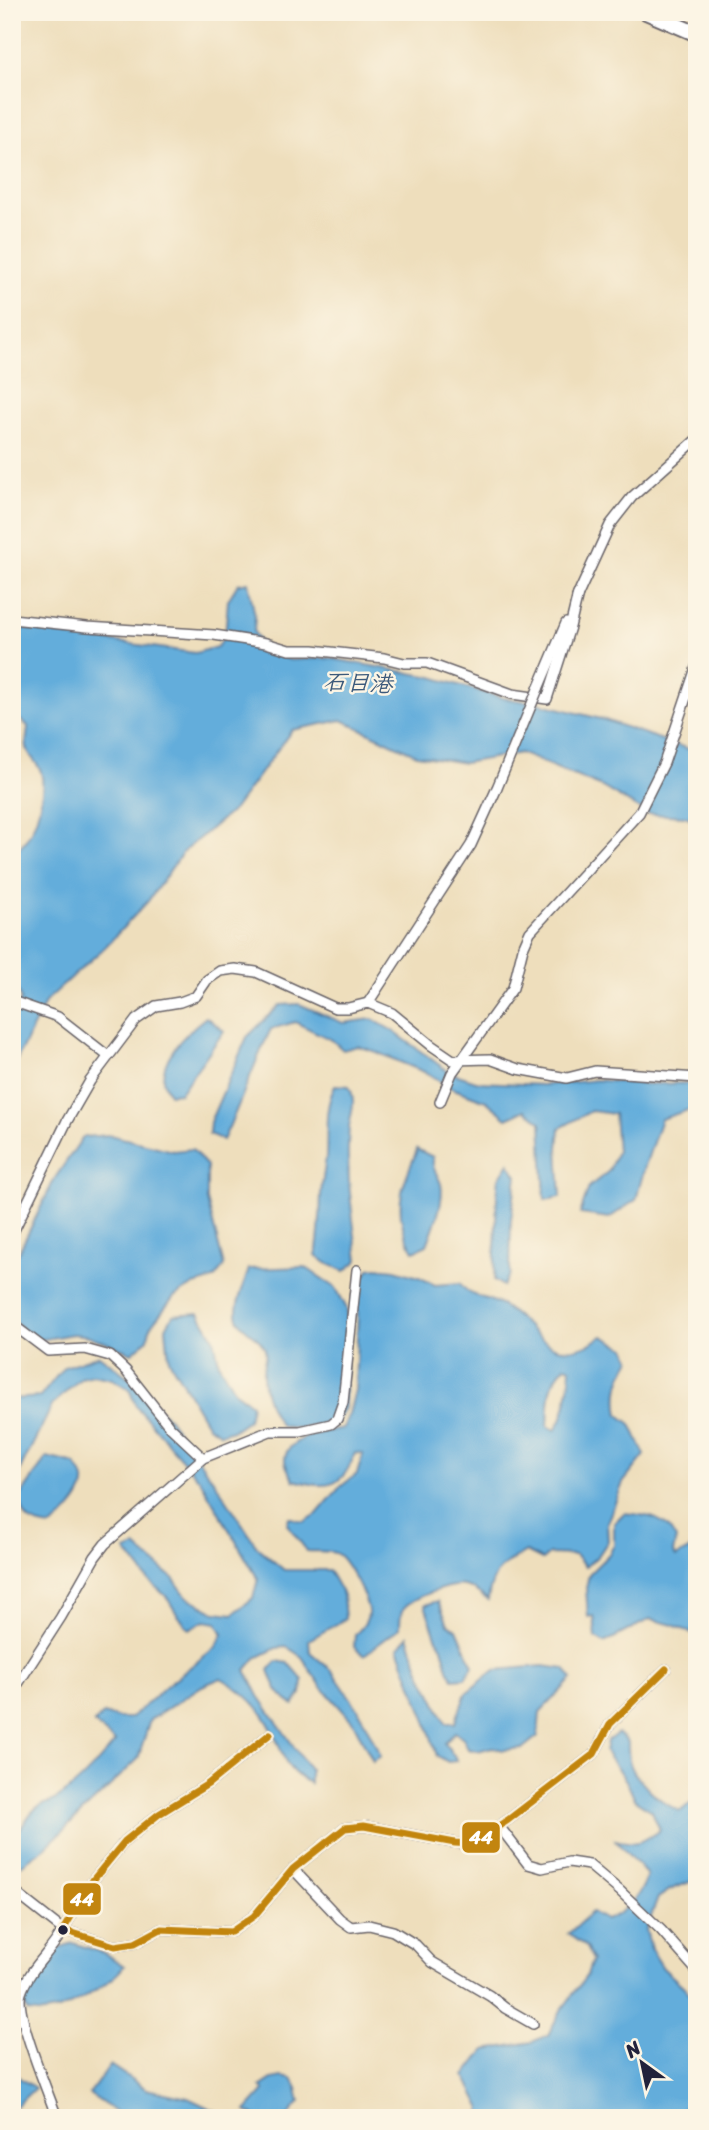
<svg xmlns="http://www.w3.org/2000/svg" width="709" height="2130" viewBox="0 0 709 2130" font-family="Sriracha,'LXGW WenKai TC',sans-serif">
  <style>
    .water { fill: #63addb; stroke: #42688b; stroke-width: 2; fill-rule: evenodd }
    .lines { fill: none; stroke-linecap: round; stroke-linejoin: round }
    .street-casing { stroke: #696468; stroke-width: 12 }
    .primary-casing { stroke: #696468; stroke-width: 18 }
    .street { stroke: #fff; stroke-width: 9 }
    .primary { stroke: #fff; stroke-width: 14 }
    .street-bridge-casing { stroke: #696468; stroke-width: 12; stroke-linecap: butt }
    .street-bridge { stroke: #fff; stroke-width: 9 }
    .bus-1-casing { stroke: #fcf5e5; stroke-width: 12 }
    .bus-1 { stroke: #c2850f; stroke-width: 7 }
    .bus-dot { fill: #22223b; stroke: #fcf5e5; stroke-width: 2.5 }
    .labels { text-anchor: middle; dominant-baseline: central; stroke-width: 5; stroke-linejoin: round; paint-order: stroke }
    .water-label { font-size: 23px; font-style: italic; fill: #3c5a7b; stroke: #fcf5e5 }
    .line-badge { stroke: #fcf5e5; stroke-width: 2.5 }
    .badge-label { font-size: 19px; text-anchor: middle; font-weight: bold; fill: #fff }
  </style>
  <rect width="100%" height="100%" fill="#fcf5e5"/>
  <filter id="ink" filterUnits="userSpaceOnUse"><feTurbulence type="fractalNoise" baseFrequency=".0143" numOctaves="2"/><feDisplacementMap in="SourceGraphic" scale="14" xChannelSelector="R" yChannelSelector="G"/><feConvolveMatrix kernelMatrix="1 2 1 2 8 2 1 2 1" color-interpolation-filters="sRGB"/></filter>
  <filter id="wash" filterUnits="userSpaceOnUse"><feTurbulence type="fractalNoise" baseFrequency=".00686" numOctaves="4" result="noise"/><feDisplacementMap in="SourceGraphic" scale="28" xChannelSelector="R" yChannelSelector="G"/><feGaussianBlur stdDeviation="1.57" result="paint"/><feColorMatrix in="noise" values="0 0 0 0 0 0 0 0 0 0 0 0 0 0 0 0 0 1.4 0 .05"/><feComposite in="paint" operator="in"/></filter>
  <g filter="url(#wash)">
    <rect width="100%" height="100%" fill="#eedebc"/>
    <!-- water -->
    <g class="water">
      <path d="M 248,582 L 255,616 L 254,632 L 264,650 L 290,660 L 329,658 L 432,677 L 503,698 L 542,704 L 605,720 L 697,752 L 697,822 L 686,816 L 648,814 L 602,787 L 520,753 L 464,763 L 417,755 L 342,720 L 292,730 L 234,809 L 183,852 L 148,901 L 106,946 L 46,1001 L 12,1069 L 12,1017 L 21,1000 L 15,984 L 12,983 L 12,852 C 33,844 47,794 41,772 C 39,764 29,757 27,748 C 25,742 28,732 28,726 L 15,716 L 12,716 L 12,627 L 195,653 L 217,647 L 225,636 L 228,600 L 238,584 Z"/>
      <path d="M 299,1004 L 343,1023 L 372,1019 L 393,1031 L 449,1072 L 479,1082 L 543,1085 L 597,1080 L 644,1084 L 697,1083 L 697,1107 L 661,1119 L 645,1166 L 636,1200 L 609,1218 L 580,1214 L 589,1187 L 609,1171 L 617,1151 L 614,1114 L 591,1111 L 560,1128 L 558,1148 L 561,1197 L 545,1200 L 541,1122 L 525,1110 L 507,1118 L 486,1101 L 446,1086 L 429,1074 L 376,1052 L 358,1046 L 343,1050 L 332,1040 L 295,1022 L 271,1029 C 253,1065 241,1103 223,1140 L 209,1134 L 210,1122 L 247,1037 L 280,1005 Z"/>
      <path d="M 206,1017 L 224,1031 L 180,1093 L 169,1094 C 167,1089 163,1084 163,1079 C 163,1054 188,1031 206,1017 Z"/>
      <path d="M 335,1085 L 349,1086 C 357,1103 351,1111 349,1128 C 345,1173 353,1216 358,1260 L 345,1271 L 326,1263 L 316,1255 C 320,1235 320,1215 321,1194 C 322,1181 325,1168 326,1156 C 328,1127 323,1113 335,1085 Z"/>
      <path d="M 110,1135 L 173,1151 L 192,1149 L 207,1166 L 207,1200 L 224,1266 L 214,1279 L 194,1285 L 174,1297 L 150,1327 L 148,1339 L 132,1353 L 89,1336 L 73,1334 L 40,1340 L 23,1331 L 12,1317 L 12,1266 L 55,1178 L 83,1137 Z"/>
      <path d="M 417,1149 L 433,1157 C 432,1171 437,1172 441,1184 C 445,1201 433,1229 427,1245 L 414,1251 C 403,1234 398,1213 402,1192 C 404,1179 413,1162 417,1149 Z"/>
      <path d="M 509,1163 L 517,1176 L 511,1219 L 510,1274 L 503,1286 L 494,1280 L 497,1195 L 499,1178 Z"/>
      <path d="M 305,1267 L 336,1288 L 347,1309 L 345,1408 L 337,1421 L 300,1428 L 281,1426 C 271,1412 263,1393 263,1375 C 262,1367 267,1357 265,1349 C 259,1333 236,1329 237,1311 C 237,1302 246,1278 249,1269 Z"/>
      <path d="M 377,1268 L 395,1270 L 419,1277 L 435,1285 L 460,1283 C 471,1299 481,1295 497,1303 C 540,1325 547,1373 603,1336 L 626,1348 L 631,1359 C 619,1379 615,1391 619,1415 L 631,1424 L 645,1455 L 623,1483 L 607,1523 L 608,1541 L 598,1556 L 585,1567 L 575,1555 L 549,1554 L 542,1560 L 526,1552 C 501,1566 492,1571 488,1600 C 481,1595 473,1587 464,1586 C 451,1583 407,1599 402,1611 C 400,1615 400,1624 400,1628 L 364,1655 L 354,1647 L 355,1635 C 361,1628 369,1621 368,1611 C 367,1600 346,1556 335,1553 C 327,1550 316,1552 307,1551 L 287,1524 L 289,1517 L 304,1522 L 317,1514 L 340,1487 L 357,1474 L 363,1454 L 355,1453 C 343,1489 327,1489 294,1480 C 291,1474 284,1466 285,1459 C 287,1436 326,1432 343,1428 L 349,1414 L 355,1390 L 358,1311 L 353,1297 L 369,1269 ZM 565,1366 L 571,1368 C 570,1385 566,1417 555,1430 L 548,1426 C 550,1400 546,1387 565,1366 Z"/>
      <path d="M 199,1313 L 214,1338 L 219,1364 L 235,1392 L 251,1404 L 248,1420 L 235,1429 L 221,1434 L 208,1426 L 169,1360 L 166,1328 L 173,1315 Z"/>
      <path d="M 99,1355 L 132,1380 L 168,1418 L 219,1488 L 258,1548 L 284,1570 L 329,1570 L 343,1595 L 345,1619 L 309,1640 L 310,1652 L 332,1671 L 358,1709 L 381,1756 L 373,1761 L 353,1722 L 321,1686 L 302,1657 L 287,1647 L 276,1648 L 256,1658 L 246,1670 L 259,1696 L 310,1770 L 310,1783 C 283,1770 285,1756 273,1732 C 262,1708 244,1691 221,1678 L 202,1686 L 150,1720 L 138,1759 L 45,1848 L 12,1871 L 12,1837 C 24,1829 27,1812 41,1805 C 44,1803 48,1804 51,1802 C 74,1790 99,1762 115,1742 L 94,1723 L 104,1714 L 116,1718 L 131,1718 L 167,1685 L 216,1647 L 223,1634 L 217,1623 L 204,1621 L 189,1629 L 177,1614 L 166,1596 L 149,1581 L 126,1551 L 136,1547 L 173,1578 L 187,1597 L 215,1612 L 233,1614 L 253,1598 L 258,1579 L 200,1480 L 136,1406 L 129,1389 L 112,1379 L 93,1375 L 81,1378 L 53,1404 L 12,1486 L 12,1447 L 14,1444 L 12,1440 L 12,1399 L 40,1397 L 64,1367 Z"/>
      <path d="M 47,1457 L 75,1464 C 79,1469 83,1474 84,1480 C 86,1496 63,1519 51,1527 C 29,1524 23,1520 20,1497 Z"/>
      <path d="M 624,1513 C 647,1515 665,1516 676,1539 L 673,1552 L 676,1557 L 689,1550 L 697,1541 L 697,1635 L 673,1625 L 650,1619 L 604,1643 L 596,1638 L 594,1616 L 588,1617 L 586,1588 L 589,1574 L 609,1554 L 614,1545 L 614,1523 Z"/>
      <path d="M 438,1601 L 448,1624 L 457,1629 L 473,1666 L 465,1678 L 453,1679 L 448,1669 L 442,1647 L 436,1637 L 425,1605 Z"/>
      <path d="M 408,1636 L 421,1673 L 446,1723 L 455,1723 L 466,1693 L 495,1670 L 543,1666 L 565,1669 L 572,1679 L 540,1712 L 538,1736 L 523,1748 L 503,1750 L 492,1747 L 478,1751 L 468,1749 L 463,1738 L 455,1732 L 445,1743 L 457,1761 L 448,1762 L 437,1756 L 427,1724 L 398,1648 Z"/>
      <path d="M 277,1661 L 288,1663 L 303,1680 L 302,1692 L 294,1705 C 279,1697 274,1685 269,1670 Z"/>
      <path d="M 618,1733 L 628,1742 C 628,1748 628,1754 629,1759 C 632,1779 663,1804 680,1811 L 697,1799 L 697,1879 L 670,1890 L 658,1898 L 646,1930 L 651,1949 L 663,1968 L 685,1988 L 697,2003 L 697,2092 L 676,2118 L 478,2118 L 482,2109 L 465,2076 L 485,2050 L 532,2042 L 548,2035 L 560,2012 L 587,1975 L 592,1960 L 586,1947 L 568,1934 L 592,1912 L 606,1920 C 625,1912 642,1896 647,1875 L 615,1840 C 638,1845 641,1843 660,1830 L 652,1811 L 635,1800 L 627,1782 L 605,1752 L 607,1741 Z"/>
      <path d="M 73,1943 L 104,1953 L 124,1966 C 113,1982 65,2012 44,2013 C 39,2014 33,2012 28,2012 L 24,2004 L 27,1992 L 35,1977 L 57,1948 Z"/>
      <path d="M 110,2065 L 146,2089 L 188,2098 L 230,2118 L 125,2118 L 89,2094 Z"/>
      <path d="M 12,2073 L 35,2088 L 12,2110 Z"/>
      <path d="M 282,2077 L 292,2079 L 297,2088 L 300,2102 L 286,2118 L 257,2118 L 246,2111 L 264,2091 L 260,2087 L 272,2079 Z"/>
    </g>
  </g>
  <g filter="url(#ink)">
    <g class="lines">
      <!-- street casing -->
      <g class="street-casing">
        <g id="street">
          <path d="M 577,597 L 610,525 L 632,497 L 697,439"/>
          <path d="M 12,619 L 87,627 L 214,635 L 266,643 L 289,650 L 313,650 L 384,658 L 404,663 L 427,663 L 512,694 L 547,699 L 570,627 L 578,594"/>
          <path d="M 538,689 L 566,623"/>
          <path d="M 12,1001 L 58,1017 L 108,1056"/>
          <path d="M 368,1003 L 471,845 L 497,788"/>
          <path d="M 440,1102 L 452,1073 L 513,988 L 523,948 L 530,932 L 639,813 L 664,763 L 697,665"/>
          <path d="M 12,1234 L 67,1121 L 90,1081 L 136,1020 L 156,1006 L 180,1002 L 196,996 L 207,980 L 220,971 L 235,969 L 256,972 L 335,1008 L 348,1008 L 368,1003 L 392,1013 L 431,1045 L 453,1060 L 490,1059 L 518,1069 L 567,1078 L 595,1071 L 697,1078"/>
          <path d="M 12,1324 L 48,1351 L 85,1349 L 110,1356 L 126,1371 L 170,1427 L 203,1458"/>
          <path d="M 12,1693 L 61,1617 L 95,1557 L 105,1544 L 203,1458 L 270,1431 L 300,1431 L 331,1424 L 337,1419 L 343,1402 L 357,1270"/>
          <path d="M 270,1734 L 208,1784 L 159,1814 L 125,1841 L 93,1880 L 63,1930 L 115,1946 L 135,1943 L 161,1929 L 231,1932 L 254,1916 L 293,1869 L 345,1828 L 364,1826 L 455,1843 L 471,1844 L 508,1820 L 594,1754 L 610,1724 L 666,1669"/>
          <path d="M 499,1826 L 528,1864 L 542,1868 L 569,1862 L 589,1865 L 620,1891 L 661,1930 L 697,1971"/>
          <path d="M 293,1869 L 340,1919 L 351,1927 L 369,1925 L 393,1931 L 416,1945 L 432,1962 L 490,1996 L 505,2008 L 533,2024"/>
          <path d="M 12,1890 L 63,1930 C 51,1952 29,1969 21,1993 C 14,2013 49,2094 57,2118"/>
        </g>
      </g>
      <!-- primary casing -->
      <g class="primary-casing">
        <path id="primary" d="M 646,12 L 697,34"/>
      </g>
      <!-- street -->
      <use href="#street" class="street"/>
      <!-- primary -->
      <use href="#primary" class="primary"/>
      <!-- street-bridge casing -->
      <g class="street-bridge-casing">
        <path id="street-bridge" d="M 497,788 L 538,689"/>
      </g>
      <!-- street-bridge -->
      <use href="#street-bridge" class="street-bridge"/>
      <!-- bus-1 casing -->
      <g class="bus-1-casing">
        <path id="bus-1" d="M 270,1734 L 208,1784 L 159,1814 L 125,1841 L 93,1880 L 63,1930 L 115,1946 L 135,1943 L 161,1929 L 231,1932 L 254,1916 L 293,1869 L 345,1828 L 364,1826 L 455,1843 L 471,1844 L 508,1820 L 594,1754 L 610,1724 L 666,1669"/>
      </g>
      <!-- bus-1 -->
      <use href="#bus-1" class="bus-1"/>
    </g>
  </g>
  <!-- markers -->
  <circle class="bus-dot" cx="63" cy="1930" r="6"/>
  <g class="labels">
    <!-- water labels -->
    <g class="water-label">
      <text transform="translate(358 683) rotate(2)">石目港</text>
    </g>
  </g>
  <g class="line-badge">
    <rect x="461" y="1821" width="40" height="33" rx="7" fill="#c2850f"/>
    <rect x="62" y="1882" width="40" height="34" rx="7" fill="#c2850f"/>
  </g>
  <g class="badge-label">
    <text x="481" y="1844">44</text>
    <text x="82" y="1906">44</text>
  </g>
  <!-- margin -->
  <rect width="709" height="2130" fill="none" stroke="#fcf5e5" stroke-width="42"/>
  <!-- north arrow -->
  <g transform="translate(642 2063) rotate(327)" stroke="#fcf5e5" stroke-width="5" paint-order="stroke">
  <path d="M0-5L12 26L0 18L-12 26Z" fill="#22223b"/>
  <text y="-10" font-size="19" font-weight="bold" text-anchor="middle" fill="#22223b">N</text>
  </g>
</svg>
